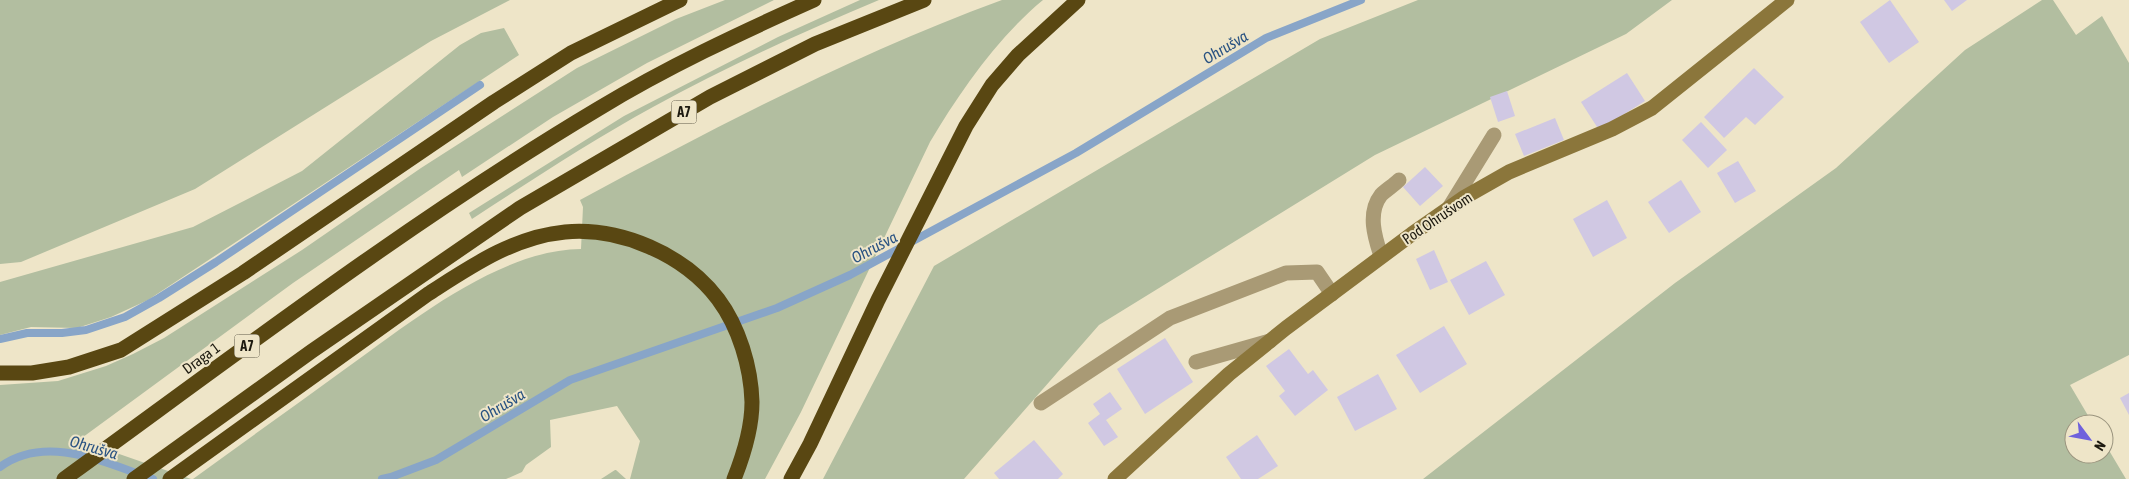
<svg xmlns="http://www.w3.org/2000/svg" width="2129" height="479" viewBox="0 0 2129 479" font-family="'Asap Condensed',sans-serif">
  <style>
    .green { fill: #b2bea0 }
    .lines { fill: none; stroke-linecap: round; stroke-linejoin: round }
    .stream { stroke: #88a5c8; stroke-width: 8 }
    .building { fill: #d0c8e3 }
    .lane { stroke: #a99a75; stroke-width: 15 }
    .secondary { stroke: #8b763b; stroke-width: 15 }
    .highway { stroke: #594712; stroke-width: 15 }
    .labels { text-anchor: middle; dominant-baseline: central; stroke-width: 4; stroke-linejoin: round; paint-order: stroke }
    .shield { fill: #eee5c8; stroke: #5c5747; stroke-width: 1 }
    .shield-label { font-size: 14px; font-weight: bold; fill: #1d1a10 }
    .street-label { font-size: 15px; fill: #1d1a10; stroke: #eee5c8 }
    .water-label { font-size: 16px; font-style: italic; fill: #2a5382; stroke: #eee5c8 }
  </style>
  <rect width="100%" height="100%" fill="#eee5c8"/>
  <!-- green -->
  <g class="green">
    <path d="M 0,0 L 510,0 L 431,41 L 195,189 L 21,262 L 0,264 Z"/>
    <path d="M 725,0 L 774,0 L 647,63 L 553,117 L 462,177 L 459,170 L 293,283 L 79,440 L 191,479 L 0,479 L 0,385 L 58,381 L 106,366 L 133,354 L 164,338 L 302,250 L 421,168 L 577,68 L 676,19 Z"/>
    <path d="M 860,0 L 879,0 C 802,32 726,67 653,107 C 591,141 532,180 472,219 L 469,213 L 624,116 L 778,37 Z"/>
    <path d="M 1002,0 L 1043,0 C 998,37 959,93 930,142 L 801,412 L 765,479 L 630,479 L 640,441 L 617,406 L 550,420 L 551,447 L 526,465 L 522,472 L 506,479 L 193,479 C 242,443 292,408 341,372 C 407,325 497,250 581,249 L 583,207 L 580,200 C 718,126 855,54 1002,0 Z"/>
    <path d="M 1418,0 L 1672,0 L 1626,34 L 1375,155 L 1099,325 L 964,479 L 823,479 L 934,266 L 1320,39 Z"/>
    <path d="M 2042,0 L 2053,0 L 2076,35 L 2102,16 L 2129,63 L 2129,355 L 2070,385 L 2093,424 L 2074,424 L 2074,454 L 2104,454 L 2104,442 L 2126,479 L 1423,479 L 1675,283 L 1836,168 L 1965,50 Z"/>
    <path d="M 504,28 L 519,55 L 148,300 L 111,317 L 77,328 L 31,327 L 0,335 L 0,282 L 193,227 L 302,171 L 460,45 L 481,33 Z"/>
    <path d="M 616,470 L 626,479 L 601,479 L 615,470 Z"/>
  </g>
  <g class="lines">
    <!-- stream -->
    <g class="stream">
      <path d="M 0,339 L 27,333 L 62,333 L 86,330 L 125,317 L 159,298 L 216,262 L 480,85"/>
      <path d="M 0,467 C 46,433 106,463 153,479"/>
      <path d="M 382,479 L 391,477 L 436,460 L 570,380 L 777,308 L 850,275 L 1076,153 L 1266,38 L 1361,0"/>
    </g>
  </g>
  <!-- building -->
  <g class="building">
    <path d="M 1890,0 L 1919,42 L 1889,63 L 1860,22 Z"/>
    <path d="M 1944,0 L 1967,0 L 1952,11 Z"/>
    <path d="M 1754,68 L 1784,97 L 1755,125 L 1746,117 L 1724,138 L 1704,117 Z"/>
    <path d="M 1627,73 L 1645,101 L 1599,130 L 1581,102 Z"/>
    <path d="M 1507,91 L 1515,116 L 1498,122 L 1490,97 Z"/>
    <path d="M 1555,118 L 1564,140 L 1524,156 L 1515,134 Z"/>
    <path d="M 1701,122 L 1727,150 L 1708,168 L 1682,140 Z"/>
    <path d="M 1738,161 L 1756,191 L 1735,203 L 1717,173 Z"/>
    <path d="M 1425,167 L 1443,186 L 1420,206 L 1403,187 Z"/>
    <path d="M 1681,180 L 1701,212 L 1669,233 L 1648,202 Z"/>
    <path d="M 1607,200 L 1627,238 L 1593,257 L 1573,219 Z"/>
    <path d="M 1434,250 L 1448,282 L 1430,290 L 1416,259 Z"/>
    <path d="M 1486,261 L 1505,295 L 1469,315 L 1450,280 Z"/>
    <path d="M 1444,326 L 1467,364 L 1420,393 L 1396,355 Z"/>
    <path d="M 1165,338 L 1193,382 L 1145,414 L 1117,369 Z"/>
    <path d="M 1289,349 L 1308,374 L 1313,370 L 1328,390 L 1295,416 L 1279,396 L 1285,391 L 1266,366 Z"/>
    <path d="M 1378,374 L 1397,409 L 1355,431 L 1337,397 Z"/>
    <path d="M 1110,392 L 1122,409 L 1106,420 L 1118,437 L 1104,446 L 1088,423 L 1100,414 L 1093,404 Z"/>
    <path d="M 2129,393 L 2129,415 L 2120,398 Z"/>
    <path d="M 1257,435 L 1278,466 L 1258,479 L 1241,479 L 1226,457 Z"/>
    <path d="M 1034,440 L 1063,474 L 1058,479 L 999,479 L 994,473 Z"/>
  </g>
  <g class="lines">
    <!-- lane -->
    <g class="lane">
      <path d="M 1449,208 L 1494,135"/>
      <path d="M 1381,256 C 1375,238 1367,213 1381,195 C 1386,190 1394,185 1399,180"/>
      <path d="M 1196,362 L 1270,341"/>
      <path d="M 1041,403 L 1170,318 L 1286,273 L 1317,272 L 1332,294"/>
    </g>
    <!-- secondary -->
    <path class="secondary" d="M 1115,479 L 1229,374 L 1286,328 L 1412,234 L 1465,197 L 1509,172 L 1612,129 L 1652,108 L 1787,0"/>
    <!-- highway -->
    <g class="highway">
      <path d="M 0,373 L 32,373 L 69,367 L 121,350 L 243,273 L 494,102 L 571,53 L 680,0"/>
      <path d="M 64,479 C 239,352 412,220 598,109 C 667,67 740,33 814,0"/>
      <path d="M 134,479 L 312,351 L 520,208 L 710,97 L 815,44 L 924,0"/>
      <path d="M 170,479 L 428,294 C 470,267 513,237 565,232 C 620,227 684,254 718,299 C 739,327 751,367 752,402 C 752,429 744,454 734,479"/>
      <path d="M 791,479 L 810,444 L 878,300 L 966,126 L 992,85 L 1018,55 L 1078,0"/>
    </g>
  </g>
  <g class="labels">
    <!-- shield labels -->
    <g class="shield">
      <rect x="671.5" y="100.5" width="25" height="23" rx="4"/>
      <rect x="234.5" y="334.5" width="25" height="23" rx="4"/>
    </g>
    <g class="shield-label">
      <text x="684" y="112">A7</text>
      <text x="247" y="346">A7</text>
    </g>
    <!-- street labels -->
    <g class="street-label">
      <text transform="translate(1437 218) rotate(-34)">Pod Ohrušvom</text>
      <text transform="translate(201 358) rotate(-36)">Draga 1</text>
    </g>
    <!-- water labels -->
    <g class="water-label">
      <text transform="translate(1225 47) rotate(-31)">Ohrušva</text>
      <text transform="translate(874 247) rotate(-28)">Ohrušva</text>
      <text transform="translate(502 405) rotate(-31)">Ohrušva</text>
      <text transform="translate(94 447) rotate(16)">Ohrušva</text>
    </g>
  </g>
  <!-- north arrow -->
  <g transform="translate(2089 439) rotate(122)"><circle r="24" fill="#eee5c8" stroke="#9a947e"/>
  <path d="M0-4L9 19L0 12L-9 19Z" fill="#6f61dc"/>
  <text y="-8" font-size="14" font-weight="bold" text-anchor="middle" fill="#1d1a10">N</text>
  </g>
</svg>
